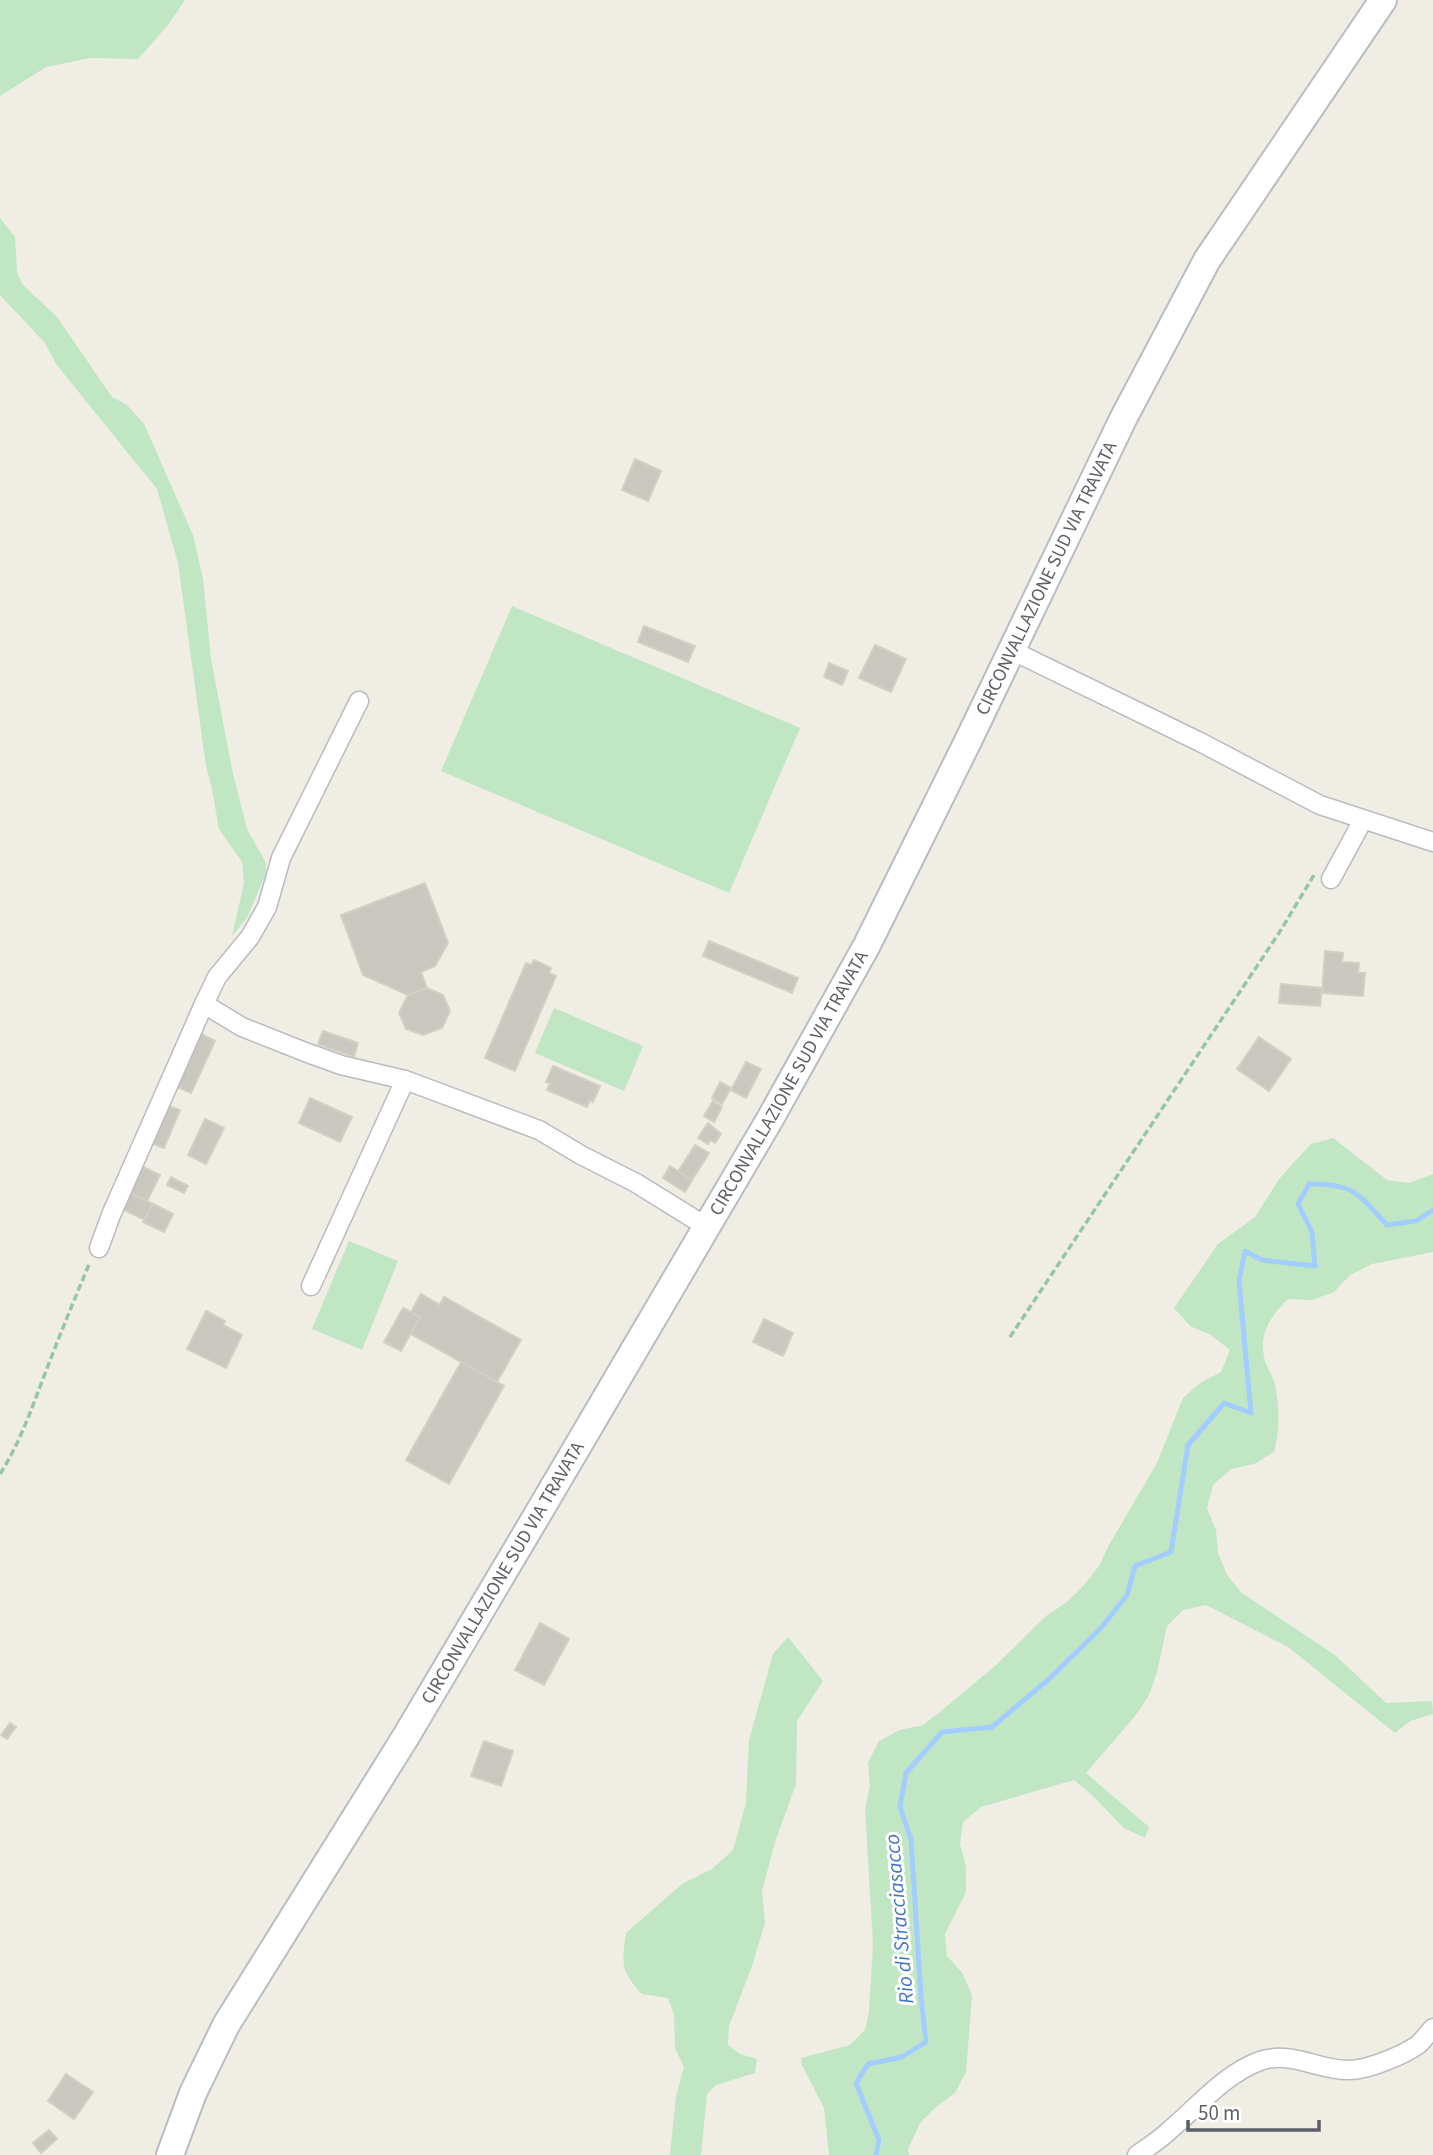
<svg xmlns="http://www.w3.org/2000/svg" width="1433" height="2155" viewBox="0 0 1433 2155" font-family="'Source Sans 3',sans-serif">
  <style>
    .green { fill: #c0e6c4 }
    .lines { fill: none; stroke-linecap: round; stroke-linejoin: round }
    .stream { stroke: #a3cdff; stroke-width: 5 }
    .building { fill: #cac7c1; stroke: #d3d0c2; stroke-width: 2 }
    .street-casing { stroke: #b9bbc0; stroke-width: 21 }
    .secondary-casing { stroke: #b9bcc2; stroke-width: 30 }
    .path { stroke: #98c5aa; stroke-width: 3.5; stroke-dasharray: 7 3.5; stroke-linecap: butt }
    .street { stroke: #fff; stroke-width: 18 }
    .secondary { stroke: #fff; stroke-width: 26 }
    .labels { text-anchor: middle; dominant-baseline: central; stroke-width: 6; stroke-linejoin: round; paint-order: stroke }
    .street-label { font-size: 19px; fill: #5c5f65; stroke: #fff }
    .water-label { font-size: 21px; font-style: italic; fill: #4474c5; stroke: #fff }
  </style>
  <rect width="100%" height="100%" fill="#efede4"/>
  <!-- green -->
  <g class="green">
    <path d="M 0,0 L 185,0 L 168,25 L 138,59 L 90,58 L 46,67 L 0,96 Z"/>
    <path d="M 0,218 L 15,237 L 17,272 L 22,284 L 57,317 L 112,397 L 127,405 L 144,424 L 193,535 L 203,579 L 211,659 L 233,774 L 247,829 L 266,863 L 266,873 L 247,918 L 232,936 L 244,883 L 242,862 L 219,829 L 212,789 L 206,766 L 178,563 L 157,489 L 56,364 L 45,343 L 0,295 Z"/>
    <path d="M 512,606 L 800,728 L 729,893 L 441,771 Z"/>
    <path d="M 554,1008 L 643,1046 L 624,1091 L 535,1053 Z"/>
    <path d="M 1333,1138 L 1387,1180 L 1410,1183 L 1433,1174 L 1433,1252 L 1372,1264 L 1350,1275 L 1334,1292 L 1312,1300 L 1288,1299 C 1270,1316 1258,1335 1265,1361 C 1267,1368 1272,1375 1274,1381 C 1280,1405 1280,1429 1274,1452 L 1254,1464 L 1231,1469 L 1213,1485 L 1207,1508 L 1216,1530 L 1218,1553 L 1227,1575 L 1242,1593 L 1335,1655 L 1386,1703 L 1432,1701 L 1433,1714 L 1410,1721 L 1395,1733 L 1288,1647 L 1206,1605 L 1183,1610 L 1167,1626 L 1157,1672 L 1149,1695 L 1136,1715 L 1086,1773 L 1149,1827 L 1145,1838 L 1124,1828 L 1092,1795 L 1074,1780 L 981,1807 L 963,1822 L 960,1844 L 966,1867 L 966,1892 L 945,1934 L 947,1956 L 963,1974 L 972,1996 L 966,2072 L 955,2093 L 936,2107 L 920,2123 L 908,2149 L 909,2155 L 829,2155 L 824,2108 L 802,2065 L 801,2058 L 850,2045 L 865,2030 L 869,2012 L 873,1944 L 865,1809 L 870,1786 L 868,1763 L 879,1741 L 900,1730 L 923,1725 L 941,1711 L 996,1665 L 1046,1616 L 1067,1602 L 1083,1586 L 1099,1566 L 1109,1545 L 1157,1463 L 1183,1398 L 1200,1383 L 1221,1372 L 1230,1350 L 1211,1335 L 1190,1326 L 1174,1308 L 1218,1244 L 1255,1217 L 1280,1178 L 1295,1161 L 1311,1144 Z"/>
    <path d="M 349,1241 L 398,1261 L 362,1350 L 312,1329 Z"/>
    <path d="M 788,1637 L 823,1681 L 797,1721 L 796,1784 L 775,1842 L 762,1891 L 765,1923 L 752,1966 L 729,2026 L 728,2045 L 740,2054 L 757,2059 L 755,2073 L 716,2085 L 707,2094 L 701,2155 L 670,2155 L 676,2096 L 684,2067 L 675,2048 L 674,2014 L 668,1998 L 642,1994 C 620,1970 622,1964 626,1933 L 682,1884 L 712,1869 L 733,1850 L 746,1803 L 749,1740 L 773,1654 Z"/>
  </g>
  <g class="lines">
    <!-- stream -->
    <path class="stream" d="M 876,2155 L 879,2140 L 856,2083 L 868,2064 L 902,2057 L 926,2042 L 921,1997 L 911,1839 L 900,1807 L 906,1773 L 942,1732 L 992,1727 L 1049,1679 L 1101,1628 L 1127,1595 L 1135,1566 L 1171,1552 L 1188,1445 L 1224,1403 L 1251,1413 L 1239,1281 L 1245,1251 L 1262,1260 L 1315,1266 L 1312,1232 L 1298,1204 L 1309,1184 C 1354,1183 1358,1194 1387,1225 L 1416,1221 L 1433,1210"/>
  </g>
  <!-- building -->
  <g class="building">
    <path d="M 635,459 L 661,471 L 648,501 L 622,490 Z"/>
    <path d="M 644,626 L 695,646 L 688,662 L 638,642 Z"/>
    <path d="M 875,645 L 906,659 L 891,692 L 859,678 Z"/>
    <path d="M 829,663 L 848,671 L 842,685 L 824,677 Z"/>
    <path d="M 425,883 L 448,943 L 435,966 L 421,972 L 427,988 L 408,995 L 363,975 L 341,915 Z"/>
    <path d="M 709,941 L 798,978 L 792,993 L 703,956 Z"/>
    <path d="M 1325,951 L 1343,953 L 1342,962 L 1359,963 L 1358,973 L 1365,973 L 1363,996 L 1322,993 Z"/>
    <path d="M 534,960 L 551,968 L 549,973 L 556,976 L 515,1071 L 485,1058 L 526,963 L 531,965 Z"/>
    <path d="M 1281,984 L 1322,988 L 1320,1006 L 1279,1003 Z"/>
    <path d="M 427,988 L 443,995 L 450,1011 L 442,1028 L 423,1035 L 406,1029 L 399,1013 L 408,995 Z"/>
    <path d="M 323,1031 L 358,1043 L 354,1057 L 318,1044 Z"/>
    <path d="M 199,1033 L 215,1041 L 191,1093 L 175,1086 Z"/>
    <path d="M 1259,1037 L 1291,1059 L 1269,1091 L 1237,1069 Z"/>
    <path d="M 746,1062 L 761,1069 L 746,1098 L 731,1090 Z"/>
    <path d="M 553,1066 L 600,1086 L 593,1102 L 590,1100 L 587,1107 L 547,1090 L 550,1083 L 546,1082 Z"/>
    <path d="M 720,1082 L 731,1088 L 722,1104 L 712,1098 Z"/>
    <path d="M 310,1098 L 352,1117 L 340,1142 L 299,1123 Z"/>
    <path d="M 713,1101 L 722,1107 L 714,1122 L 704,1116 Z"/>
    <path d="M 166,1105 L 180,1110 L 164,1148 L 150,1143 Z"/>
    <path d="M 205,1119 L 224,1128 L 206,1164 L 188,1155 Z"/>
    <path d="M 708,1123 L 721,1134 L 715,1143 L 710,1140 L 708,1144 L 698,1138 Z"/>
    <path d="M 695,1145 L 709,1153 L 692,1180 L 678,1172 Z"/>
    <path d="M 141,1166 L 160,1175 L 147,1201 L 128,1192 Z"/>
    <path d="M 670,1166 L 692,1180 L 685,1192 L 663,1178 Z"/>
    <path d="M 171,1177 L 188,1186 L 184,1193 L 167,1185 Z"/>
    <path d="M 128,1192 L 153,1204 L 145,1220 L 120,1208 Z"/>
    <path d="M 153,1204 L 173,1214 L 164,1232 L 143,1222 Z"/>
    <path d="M 421,1294 L 440,1305 L 444,1297 L 521,1340 L 497,1382 L 411,1334 L 420,1317 L 411,1312 Z"/>
    <path d="M 403,1308 L 420,1317 L 401,1351 L 384,1342 Z"/>
    <path d="M 206,1311 L 225,1321 L 223,1325 L 242,1335 L 226,1368 L 187,1349 Z"/>
    <path d="M 764,1319 L 793,1333 L 783,1356 L 753,1342 Z"/>
    <path d="M 461,1362 L 504,1386 L 449,1484 L 406,1460 Z"/>
    <path d="M 540,1623 L 569,1639 L 544,1685 L 515,1670 Z"/>
    <path d="M 10,1723 L 16,1727 L 7,1739 L 1,1735 Z"/>
    <path d="M 484,1741 L 513,1751 L 501,1786 L 471,1776 Z"/>
    <path d="M 66,2074 L 93,2092 L 74,2119 L 48,2101 Z"/>
    <path d="M 49,2130 L 57,2139 L 41,2153 L 33,2143 Z"/>
  </g>
  <g class="lines">
    <!-- street casing -->
    <g class="street-casing">
      <g id="street">
        <path d="M 1011,650 L 1200,742 L 1320,805 L 1433,842"/>
        <path d="M 359,701 L 281,858 L 267,907 L 250,937 L 217,977 L 204,1004 L 242,1027 L 305,1052 L 341,1065 L 405,1080 L 539,1130 L 581,1155 L 636,1183 L 707,1227"/>
        <path d="M 1331,879 L 1363,820"/>
        <path d="M 99,1248 L 111,1215 L 204,1004"/>
        <path d="M 311,1286 L 405,1080"/>
        <path d="M 1137,2155 C 1148,2147 1161,2139 1171,2129 C 1198,2106 1226,2073 1260,2061 C 1291,2050 1320,2071 1349,2070 C 1368,2070 1404,2055 1419,2044 C 1424,2039 1428,2033 1433,2028"/>
      </g>
    </g>
    <!-- secondary casing -->
    <g class="secondary-casing">
      <g id="secondary">
        <path id="s1" d="M 170,2155 L 193,2093 L 226,2025 L 405,1738 L 539,1512 L 770,1119 L 867,945 L 968,741 L 1123,419 L 1207,260 L 1383,0"/>
      </g>
    </g>
    <!-- path -->
    <g class="path">
      <path d="M 1010,1337 L 1279,933 L 1314,875"/>
      <path d="M 0,1474 C 21,1441 32,1407 46,1371 C 60,1334 75,1298 90,1262"/>
    </g>
    <!-- street -->
    <use href="#street" class="street"/>
    <!-- secondary -->
    <use href="#secondary" class="secondary"/>
  </g>
  <g class="labels">
    <!-- street labels -->
    <g class="street-label">
      <text stroke="none"><textPath href="#s1" startOffset="1806">CIRCONVALLAZIONE SUD VIA TRAVATA</textPath></text>
      <text stroke="none"><textPath href="#s1" startOffset="1239">CIRCONVALLAZIONE SUD VIA TRAVATA</textPath></text>
      <text stroke="none"><textPath href="#s1" startOffset="672">CIRCONVALLAZIONE SUD VIA TRAVATA</textPath></text>
    </g>
    <!-- water labels -->
    <g class="water-label">
      <text transform="translate(899 1919) rotate(-95)">Rio di Stracciasacco</text>
    </g>
  </g>
  <!-- scale -->
  <path d="M1188 2120v10h131v-10" fill="none" stroke="#5c5f65" stroke-width="3.5"/>
  <text x="1198" y="2120" font-size="21" fill="#5c5f65" stroke="#ffffff" stroke-width="5" paint-order="stroke">50 m</text>
</svg>
